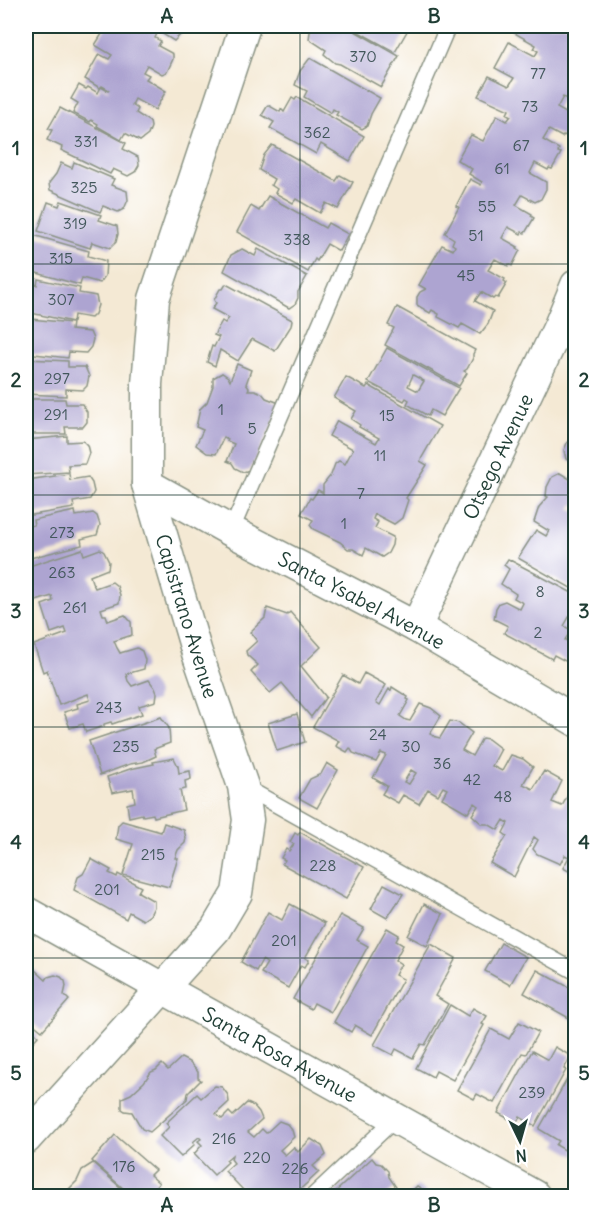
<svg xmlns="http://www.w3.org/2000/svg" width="601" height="1222" viewBox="0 0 601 1222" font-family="Delius,sans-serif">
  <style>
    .building { fill: #ada4d1; fill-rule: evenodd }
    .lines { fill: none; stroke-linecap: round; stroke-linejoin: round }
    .lane-casing { stroke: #8a9384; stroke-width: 18 }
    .street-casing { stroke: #8a9384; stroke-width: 33 }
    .lane { stroke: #fff; stroke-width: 15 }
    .street { stroke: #fff; stroke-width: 30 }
    .grid { fill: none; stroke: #1f3d34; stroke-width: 1.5; stroke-opacity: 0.55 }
    .labels { text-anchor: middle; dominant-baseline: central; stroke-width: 6; stroke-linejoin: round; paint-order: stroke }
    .number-label { font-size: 16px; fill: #42575b }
    .street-label { font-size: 20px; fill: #1f3d34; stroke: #fff }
    .neatline { fill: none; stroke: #1f3d34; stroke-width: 2 }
    .grid-label { font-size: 20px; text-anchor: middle; font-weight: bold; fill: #1f3d34 }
  </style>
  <rect width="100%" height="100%" fill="#fff"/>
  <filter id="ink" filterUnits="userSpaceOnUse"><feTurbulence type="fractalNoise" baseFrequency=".0167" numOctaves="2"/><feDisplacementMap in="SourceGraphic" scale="12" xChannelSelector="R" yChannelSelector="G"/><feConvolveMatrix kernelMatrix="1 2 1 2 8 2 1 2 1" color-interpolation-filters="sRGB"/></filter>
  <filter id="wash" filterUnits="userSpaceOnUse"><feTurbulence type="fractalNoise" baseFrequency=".008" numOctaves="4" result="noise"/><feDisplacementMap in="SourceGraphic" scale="24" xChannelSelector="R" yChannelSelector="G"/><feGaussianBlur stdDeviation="1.35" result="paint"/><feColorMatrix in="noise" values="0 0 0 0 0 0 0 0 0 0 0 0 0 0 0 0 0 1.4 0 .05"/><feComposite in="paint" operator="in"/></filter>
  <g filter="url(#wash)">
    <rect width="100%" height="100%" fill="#f4e9d4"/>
    <g id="blocks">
      <!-- building -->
      <g class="building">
        <path d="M 107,26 L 185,26 L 181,34 L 174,41 L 158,31 L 155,38 L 161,41 L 158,46 L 173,54 L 173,59 L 167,72 L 162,74 L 147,65 L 143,72 L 149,75 L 146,79 L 166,91 L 155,110 L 135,99 L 132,105 L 138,109 L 136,113 L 150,122 L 151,127 L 148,135 L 140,141 L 125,133 L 121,140 L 97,126 L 98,124 L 91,120 L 90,122 L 73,113 L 78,103 L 71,99 L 79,85 L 86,89 L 88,87 L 98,93 L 101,87 L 108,91 L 109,90 L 102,86 L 100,88 L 85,79 L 99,54 L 109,59 L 112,55 L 95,45 Z"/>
        <path d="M 313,26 L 329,26 L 337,30 L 339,26 L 346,26 L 399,56 L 381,87 L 340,64 L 335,63 L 324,54 L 326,50 L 309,39 L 310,32 Z"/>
        <path d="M 348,26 L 410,26 L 395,52 Z"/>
        <path d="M 514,26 L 576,26 L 576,66 L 570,75 L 576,78 L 576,104 L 563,97 L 557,108 L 573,117 L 572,119 L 575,120 L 566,136 L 564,135 L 562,137 L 549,130 L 543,140 L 559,149 L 558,152 L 561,153 L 552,169 L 549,168 L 548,170 L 535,163 L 530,173 L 546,182 L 546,189 L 541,199 L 535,202 L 522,195 L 516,205 L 532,214 L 531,216 L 534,218 L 525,233 L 522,232 L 521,234 L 508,227 L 502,238 L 518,247 L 517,248 L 520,250 L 512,266 L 509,264 L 508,266 L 495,259 L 488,270 L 505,279 L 504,281 L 507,283 L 498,298 L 495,297 L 493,299 L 481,292 L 475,301 L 493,311 L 488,324 L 480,334 L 462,324 L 459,328 L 438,317 L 439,314 L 432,310 L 430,313 L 417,305 L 417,297 L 420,292 L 426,289 L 419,285 L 442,245 L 453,250 L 455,246 L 452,244 L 454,239 L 445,233 L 459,207 L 456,206 L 470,179 L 481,185 L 482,182 L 469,174 L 472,169 L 457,160 L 471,135 L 483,141 L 497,115 L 507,121 L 511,116 L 507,114 L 509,110 L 478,96 L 489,76 L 509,86 L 514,78 L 495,68 L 509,42 L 535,56 L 538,51 L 534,49 L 536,45 L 511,31 Z"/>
        <path d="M 310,58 L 380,98 L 371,114 L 367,126 L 362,129 L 336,115 L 338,112 L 333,109 L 331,113 L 304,97 L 307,91 L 295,85 L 300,71 Z"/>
        <path d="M 297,97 L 364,136 L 350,161 L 321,144 L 316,154 L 270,128 L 274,122 L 262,115 L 268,105 L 280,112 L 281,109 L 284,112 L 292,98 L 295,100 Z"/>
        <path d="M 60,108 L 126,143 L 123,149 L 138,157 L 139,165 L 135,172 L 128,176 L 113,169 L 110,174 L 61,150 L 62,147 L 47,140 L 52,130 L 48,129 Z"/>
        <path d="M 272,145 L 336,181 L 340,175 L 353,182 L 338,209 L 326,203 L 320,213 L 296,199 L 293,203 L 275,193 L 277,189 L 271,185 L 274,179 L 259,170 L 264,155 Z"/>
        <path d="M 74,162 L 114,179 L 111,185 L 127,191 L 128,200 L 124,209 L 118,212 L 103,206 L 100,212 L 50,190 L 49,183 L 56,174 L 61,163 L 72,168 Z"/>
        <path d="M 268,196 L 325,228 L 328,223 L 348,234 L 339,251 L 327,244 L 317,261 L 315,259 L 308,272 L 237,232 L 251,206 L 259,211 Z"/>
        <path d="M 61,201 L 101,215 L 99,220 L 117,226 L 118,234 L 116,242 L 110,248 L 92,242 L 90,248 L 38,231 L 48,202 L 59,206 Z"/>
        <path d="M 26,233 L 89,251 L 88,256 L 106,261 L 105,276 L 100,283 L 82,278 L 80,285 L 26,270 Z"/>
        <path d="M 242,249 L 255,256 L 258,249 L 307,276 L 298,292 L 298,298 L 295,304 L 289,308 L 224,271 L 231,255 Z"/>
        <path d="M 38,279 L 80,288 L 79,293 L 96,296 L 98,305 L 95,314 L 91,318 L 74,315 L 73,322 L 26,312 L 26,283 L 37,285 Z"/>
        <path d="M 226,284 L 292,320 L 291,326 L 275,351 L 252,339 L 238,361 L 220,350 L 215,366 L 207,362 L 212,346 L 214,347 L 219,337 L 214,335 L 222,321 L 225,323 L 229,318 L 212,309 L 216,303 L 214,300 L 220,289 L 223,289 Z"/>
        <path d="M 397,307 L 475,350 L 473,354 L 473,358 L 467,369 L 464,371 L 467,373 L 459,386 L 385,345 L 394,328 L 388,325 Z"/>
        <path d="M 30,319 L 72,323 L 71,330 L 90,332 L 93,339 L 91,347 L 86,353 L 69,352 L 68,358 L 26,353 L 26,324 L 30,324 Z"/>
        <path d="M 387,348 L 459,388 L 442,416 L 431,410 L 428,416 L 407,404 L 409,400 L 406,398 L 404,401 L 368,382 ZM 413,375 L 424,381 L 418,391 L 408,386 Z"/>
        <path d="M 26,359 L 68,361 L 68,367 L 85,367 L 89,376 L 87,386 L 83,390 L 66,389 L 66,396 L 26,394 Z"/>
        <path d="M 237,364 L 251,370 L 246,384 L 249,388 L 248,390 L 255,390 L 262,393 L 266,398 L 282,404 L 250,470 L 243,472 L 235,468 L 232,463 L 227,461 L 234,444 L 227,441 L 228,439 L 224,437 L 216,454 L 207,453 L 196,445 L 203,430 L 196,427 L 200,409 L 207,402 L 213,386 L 213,378 L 222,373 L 228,377 L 230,381 Z"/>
        <path d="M 346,377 L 366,388 L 368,385 L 440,426 L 420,461 L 427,465 L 406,498 L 408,500 L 402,518 L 394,524 L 375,514 L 373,519 L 378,522 L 375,528 L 393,537 L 392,545 L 388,553 L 382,557 L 366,548 L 363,555 L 353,549 L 348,549 L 340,542 L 313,529 L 310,525 L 313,520 L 301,514 L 310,498 L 312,499 L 318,490 L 323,493 L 323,485 L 331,475 L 335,464 L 339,461 L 345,464 L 353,449 L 329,436 L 337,421 L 376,443 L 379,438 L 359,427 L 360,425 L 351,419 L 356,411 L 334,398 Z"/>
        <path d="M 26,399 L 65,399 L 66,404 L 82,404 L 87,412 L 87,422 L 83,427 L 65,427 L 66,434 L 26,434 Z"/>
        <path d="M 67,436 L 67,442 L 83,441 L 87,445 L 89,453 L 85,464 L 68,465 L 69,472 L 26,475 L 26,440 Z"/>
        <path d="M 576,437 L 576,465 L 566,459 L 564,450 L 567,443 Z"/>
        <path d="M 560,473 L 573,481 L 576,477 L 576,506 L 573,504 L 570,509 L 576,512 L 576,591 L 518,558 L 536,530 L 546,536 L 549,531 L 534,522 L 539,507 L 548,497 L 546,496 L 547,487 L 552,477 Z"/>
        <path d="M 69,474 L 70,480 L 88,477 L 92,483 L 94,492 L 90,499 L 73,502 L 74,508 L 26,516 L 27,480 Z"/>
        <path d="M 75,511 L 76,516 L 93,513 L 97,516 L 100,525 L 97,535 L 81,539 L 82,545 L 26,559 L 26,527 L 34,525 L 33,520 Z"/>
        <path d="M 82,549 L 84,555 L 100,549 L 104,552 L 109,562 L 108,569 L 90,576 L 92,582 L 95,588 L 112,582 L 117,586 L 120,595 L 119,603 L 101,609 L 103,615 L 106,615 L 108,621 L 125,615 L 131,622 L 132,635 L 114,641 L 117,648 L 120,653 L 137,648 L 142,651 L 145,660 L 144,669 L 126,674 L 128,681 L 132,686 L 149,680 L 155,688 L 157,693 L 156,701 L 139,706 L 142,714 L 112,724 L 111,722 L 104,724 L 104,726 L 86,732 L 83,724 L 70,728 L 64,712 L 78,708 L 77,704 L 90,700 L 88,694 L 59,705 L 47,670 L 43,672 L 34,645 L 67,633 L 65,628 L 51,633 L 42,605 L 53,601 L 52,596 L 36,601 L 26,575 L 26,567 Z"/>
        <path d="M 508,559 L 576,595 L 576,605 L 564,626 L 571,630 L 565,640 L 576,646 L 569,663 L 554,655 L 552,659 L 504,633 L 508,626 L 494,619 L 496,608 L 499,603 L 505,601 L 520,609 L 523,603 L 514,598 L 516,594 L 501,584 L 509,569 L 504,565 Z"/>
        <path d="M 267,608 L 287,615 L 290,612 L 321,647 L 301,666 L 326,697 L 311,717 L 282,683 L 270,693 L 251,672 L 258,665 L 247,655 L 246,651 L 257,641 L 250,632 L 265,618 Z"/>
        <path d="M 364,673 L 386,685 L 376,702 L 380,705 L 389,689 L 391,690 L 392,687 L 408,697 L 407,699 L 409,700 L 400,716 L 406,720 L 410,721 L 420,704 L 431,708 L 441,716 L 430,734 L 436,737 L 440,738 L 450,721 L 459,723 L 472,733 L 462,750 L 472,756 L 482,738 L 488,739 L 501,749 L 492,766 L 502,771 L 511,755 L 523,759 L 533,767 L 523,784 L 533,789 L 544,771 L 562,781 L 552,802 L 562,806 L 572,788 L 576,790 L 576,875 L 563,868 L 569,857 L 565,855 L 560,864 L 537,854 L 533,849 L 538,840 L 534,837 L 514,877 L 490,863 L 507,836 L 503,833 L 508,823 L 504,820 L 498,830 L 488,824 L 482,824 L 472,815 L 478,806 L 474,803 L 468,813 L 442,798 L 447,789 L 443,787 L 438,795 L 428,789 L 419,804 L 403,795 L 398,803 L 382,794 L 387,786 L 373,778 L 386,755 L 381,753 L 376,762 L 353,753 L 350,748 L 347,752 L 336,746 L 339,741 L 313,727 L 343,675 L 358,684 ZM 411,770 L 416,773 L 409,784 L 404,782 Z"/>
        <path d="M 297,714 L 305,742 L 277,751 L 268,723 Z"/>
        <path d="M 161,717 L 169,728 L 170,743 L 154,749 L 156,756 L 143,762 L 130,764 L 100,775 L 89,741 Z"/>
        <path d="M 174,758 L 178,766 L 179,773 L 190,771 L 191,779 L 185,781 L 186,789 L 180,790 L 184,810 L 154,817 L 153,814 L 143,816 L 142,814 L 129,817 L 127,804 L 135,802 L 133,789 L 112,793 L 107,777 L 130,769 L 154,764 L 153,762 Z"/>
        <path d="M 327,763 L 338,770 L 317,808 L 299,798 L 310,779 L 321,774 Z"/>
        <path d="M 122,821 L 161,832 L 164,823 L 184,830 L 186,838 L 185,843 L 178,850 L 175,858 L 178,858 L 169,887 L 123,875 L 133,844 L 116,839 L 118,825 Z"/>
        <path d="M 300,832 L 364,867 L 346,899 L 282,864 L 285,860 L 281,858 L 286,849 L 289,851 L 294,844 L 290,842 L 295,833 L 298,835 Z"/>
        <path d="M 91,859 L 111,870 L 109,873 L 117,877 L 118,874 L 141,887 L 138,892 L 154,901 L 154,907 L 150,915 L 143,920 L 129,912 L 126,919 L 74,890 L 78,877 L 83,874 Z"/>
        <path d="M 384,884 L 403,894 L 387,918 L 371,909 Z"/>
        <path d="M 290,904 L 325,923 L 305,958 L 309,960 L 305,967 L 301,965 L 288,988 L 261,973 L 267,963 L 262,960 L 256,971 L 241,962 L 268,912 L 282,920 Z"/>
        <path d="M 424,904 L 443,914 L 427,946 L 408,936 Z"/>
        <path d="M 340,915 L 364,928 L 357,940 L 368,946 L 331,1012 L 314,1003 L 311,1009 L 293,999 Z"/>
        <path d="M 387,928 L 399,935 L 396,941 L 403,945 L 395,960 L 401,964 L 395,975 L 403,979 L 372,1035 L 355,1025 L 351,1032 L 334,1022 Z"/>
        <path d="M 501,943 L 526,957 L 510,985 L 485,971 Z"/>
        <path d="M 431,944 L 456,958 L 435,996 L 448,1004 L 425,1045 L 421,1044 L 413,1058 L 396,1049 L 393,1055 L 374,1045 Z"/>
        <path d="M 26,967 L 30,971 L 35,970 L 46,980 L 48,977 L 55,975 L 61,977 L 65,981 L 66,986 L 64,995 L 69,1000 L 42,1031 L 26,1018 Z"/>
        <path d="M 537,970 L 576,991 L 576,1022 L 524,993 Z"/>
        <path d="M 450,1005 L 468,1016 L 473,1008 L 487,1016 L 482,1024 L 484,1025 L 453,1080 L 436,1071 L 433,1077 L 416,1068 Z"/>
        <path d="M 519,1022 L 538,1032 L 526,1054 L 522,1053 L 494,1103 L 477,1094 L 474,1099 L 457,1090 L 491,1029 L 509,1039 Z"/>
        <path d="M 26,1025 L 38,1036 L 31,1044 L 26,1056 Z"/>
        <path d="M 555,1047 L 571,1056 L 564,1069 L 566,1070 L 535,1126 L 520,1117 L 516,1123 L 498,1113 L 532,1051 L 548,1060 Z"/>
        <path d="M 181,1058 L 189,1062 L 198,1072 L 198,1078 L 201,1080 L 188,1093 L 187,1099 L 150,1132 L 142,1129 L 132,1112 L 125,1111 L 122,1109 L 122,1098 L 131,1094 L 144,1082 L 151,1072 L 156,1070 L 162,1064 L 168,1070 Z"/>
        <path d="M 573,1069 L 576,1070 L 575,1156 L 556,1145 L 559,1141 L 539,1129 Z"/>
        <path d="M 215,1086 L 222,1087 L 228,1095 L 229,1102 L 216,1114 L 222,1119 L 229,1112 L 233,1116 L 247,1103 L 254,1106 L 259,1112 L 262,1119 L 248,1132 L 254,1137 L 262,1129 L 266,1133 L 279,1121 L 287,1124 L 292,1130 L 294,1137 L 280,1150 L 285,1155 L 294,1147 L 298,1152 L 311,1139 L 322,1146 L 326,1155 L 313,1166 L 319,1172 L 293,1196 L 245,1196 L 243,1195 L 246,1193 L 225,1171 L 234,1163 L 231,1159 L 232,1155 L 226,1160 L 228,1162 L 214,1175 L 194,1154 L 202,1145 L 198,1141 L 201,1139 L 199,1137 L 193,1142 L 195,1144 L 181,1157 L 160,1136 L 169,1127 L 166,1123 L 197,1094 L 201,1098 Z"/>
        <path d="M 115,1135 L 155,1170 L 150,1175 L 159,1183 L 148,1196 L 138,1196 L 134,1194 L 132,1196 L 92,1161 Z"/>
        <path d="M 372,1158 L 376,1163 L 381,1164 L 388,1171 L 389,1177 L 396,1187 L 385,1196 L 331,1196 Z"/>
        <path d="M 93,1163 L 130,1196 L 62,1196 L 77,1181 L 82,1170 Z"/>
        <path d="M 417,1186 L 424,1190 L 430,1196 L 407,1196 Z"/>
      </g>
    </g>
  </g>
  <g filter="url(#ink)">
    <use href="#blocks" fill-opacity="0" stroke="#8a9384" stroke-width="1.5"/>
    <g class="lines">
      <!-- lane casing -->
      <g class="lane-casing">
        <g id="lane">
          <path d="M 231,531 L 448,26"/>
          <path d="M 243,786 L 576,972"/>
          <path d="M 313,1196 L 395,1119"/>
        </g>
      </g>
      <!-- street casing -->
      <g class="street-casing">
        <g id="street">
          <path id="s1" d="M 147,484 L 231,531 L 416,627 L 576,721"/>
          <path id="s2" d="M 416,627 L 559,326 L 576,285"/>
          <path id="s3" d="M 26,912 L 535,1196"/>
          <path d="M 26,1139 L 215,930 L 237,893 L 248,820 L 243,786 L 197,653 L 147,484 L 147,384 L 154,299 L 245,26"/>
        </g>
      </g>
      <!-- lane -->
      <use href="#lane" class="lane"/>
      <!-- street -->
      <use href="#street" class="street"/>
    </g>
  </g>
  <!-- grid -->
  <path class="grid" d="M 300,26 L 300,1196M 26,264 L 576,264M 26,495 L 576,495M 26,727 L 576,727M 26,958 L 576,958"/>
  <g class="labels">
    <!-- number labels -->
    <g class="number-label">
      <text x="363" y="56">370</text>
      <text x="538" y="73">77</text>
      <text x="530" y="106">73</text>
      <text x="317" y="132">362</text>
      <text x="86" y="141">331</text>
      <text x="521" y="145">67</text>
      <text x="502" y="168">61</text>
      <text x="84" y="187">325</text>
      <text x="487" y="206">55</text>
      <text x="75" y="223">319</text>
      <text x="476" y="235">51</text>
      <text x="297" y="239">338</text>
      <text x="61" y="258">315</text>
      <text x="466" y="275">45</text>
      <text x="61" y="299">307</text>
      <text x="57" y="378">297</text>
      <text x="221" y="409">1</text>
      <text x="56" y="414">291</text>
      <text x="387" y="415">15</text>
      <text x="252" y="428">5</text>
      <text x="380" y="455">11</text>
      <text x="361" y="493">7</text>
      <text x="344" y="523">1</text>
      <text x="62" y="532">273</text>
      <text x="62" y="572">263</text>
      <text x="540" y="591">8</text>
      <text x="75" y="607">261</text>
      <text x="538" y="632">2</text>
      <text x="109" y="707">243</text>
      <text x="378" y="734">24</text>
      <text x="126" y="746">235</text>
      <text x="411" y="746">30</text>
      <text x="442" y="763">36</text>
      <text x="472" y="779">42</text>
      <text x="503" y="796">48</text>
      <text x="153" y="854">215</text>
      <text x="323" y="865">228</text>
      <text x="107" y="889">201</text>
      <text x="284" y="940">201</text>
      <text x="532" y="1092">239</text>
      <text x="224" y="1138">216</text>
      <text x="257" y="1157">220</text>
      <text x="124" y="1166">176</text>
      <text x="295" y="1168">226</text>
    </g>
    <!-- street labels -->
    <g class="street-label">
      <text stroke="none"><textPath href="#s2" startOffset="189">Otsego Avenue</textPath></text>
      <text stroke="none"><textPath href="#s1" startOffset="244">Santa Ysabel Avenue</textPath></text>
      <text transform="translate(187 616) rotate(73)">Capistrano Avenue</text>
      <text stroke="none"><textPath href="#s3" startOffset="291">Santa Rosa Avenue</textPath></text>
    </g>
  </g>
  <!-- margin -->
  <rect width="601" height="1222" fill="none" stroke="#fff" stroke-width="66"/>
  <!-- north arrow -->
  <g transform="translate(520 1141) rotate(175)" stroke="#ffffff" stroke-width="4.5" paint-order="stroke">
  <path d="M0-4.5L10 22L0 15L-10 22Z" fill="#1f3d34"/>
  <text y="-9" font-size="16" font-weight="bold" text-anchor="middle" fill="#1f3d34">N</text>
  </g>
  <rect x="33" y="33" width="535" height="1156" class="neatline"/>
  <g class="grid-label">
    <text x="167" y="23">A</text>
    <text x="434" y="23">B</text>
    <text x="16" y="155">1</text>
    <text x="584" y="155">1</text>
    <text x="16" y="387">2</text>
    <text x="584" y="387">2</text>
    <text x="16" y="618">3</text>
    <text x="584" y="618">3</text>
    <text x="16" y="849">4</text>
    <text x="584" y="849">4</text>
    <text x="16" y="1080">5</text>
    <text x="584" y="1080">5</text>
    <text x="167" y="1212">A</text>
    <text x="434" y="1212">B</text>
  </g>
</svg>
